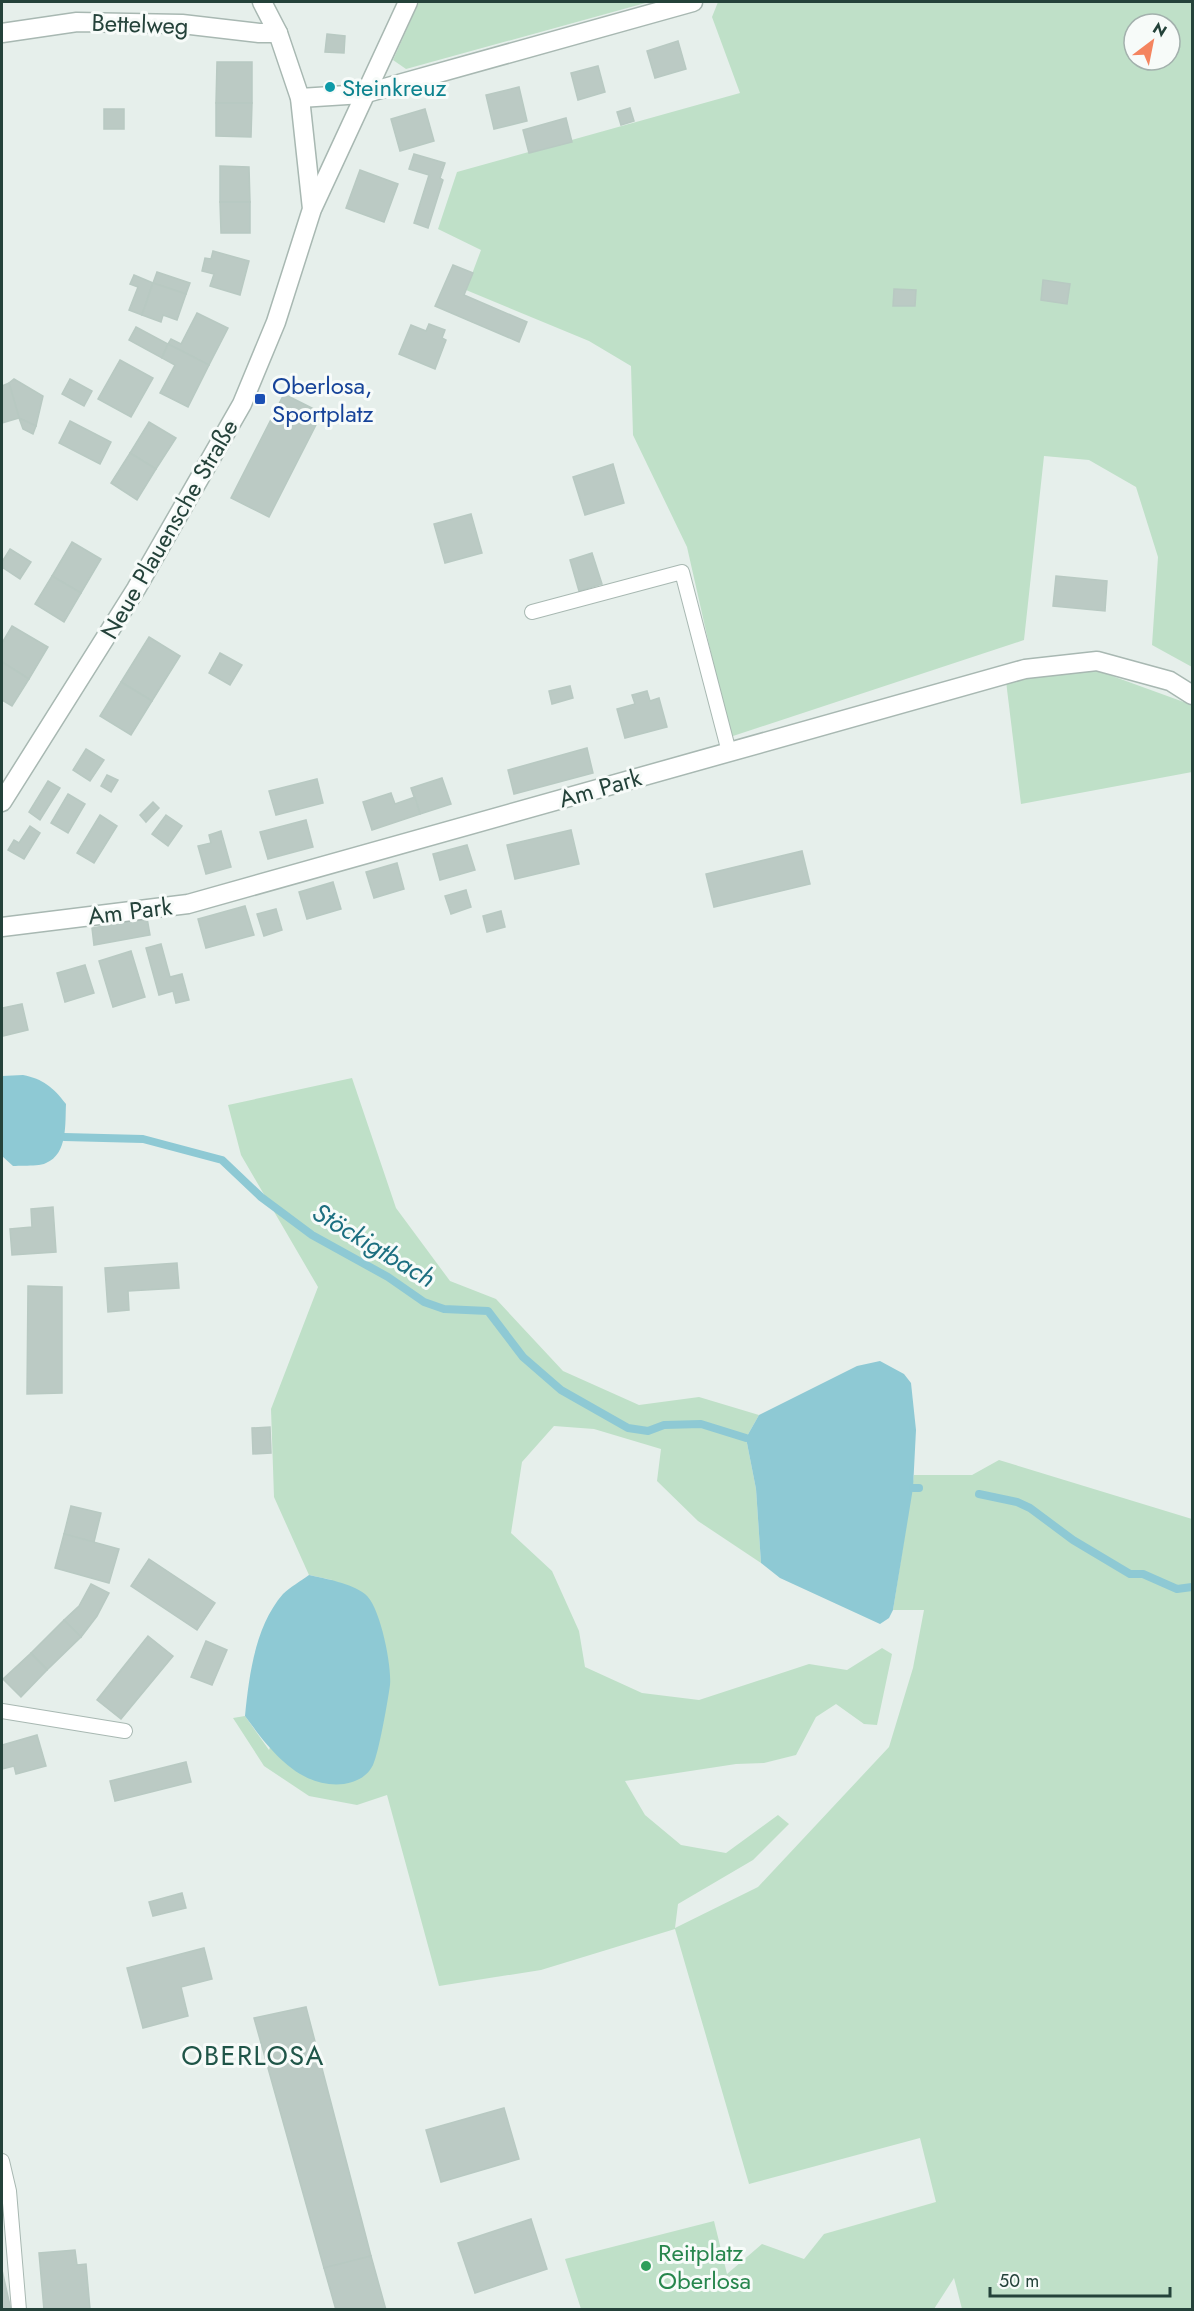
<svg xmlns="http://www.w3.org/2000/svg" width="1194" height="2311" viewBox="0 0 1194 2311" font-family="Jost,sans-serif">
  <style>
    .green { fill: #bfe0c8; fill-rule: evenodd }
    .water { fill: #8ec9d4 }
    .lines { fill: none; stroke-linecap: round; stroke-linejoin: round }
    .stream { stroke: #8ec9d4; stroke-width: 8 }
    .building { fill: #bbcac4; stroke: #b8c9c2; stroke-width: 1.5 }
    .lane-casing { stroke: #a8b8b2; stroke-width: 16 }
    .street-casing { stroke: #a8b8b2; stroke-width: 21 }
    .lane { stroke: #fff; stroke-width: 14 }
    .street { stroke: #fff; stroke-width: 18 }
    .culture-dot { fill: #0f9aa8; stroke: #f7fbf9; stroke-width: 2 }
    .transit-dot { fill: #1a4fb4; stroke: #f7fbf9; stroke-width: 2 }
    .leisure-dot { fill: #2e9e5b; stroke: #f7fbf9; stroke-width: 2 }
    .labels { text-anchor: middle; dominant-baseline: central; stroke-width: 6; stroke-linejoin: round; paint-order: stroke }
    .street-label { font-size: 24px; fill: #24423a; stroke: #f7fbf9 }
    .culture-label { font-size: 24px; fill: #0d838f; stroke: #f7fbf9; text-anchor: start }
    .transit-label { font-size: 24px; fill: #164399; stroke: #f7fbf9; text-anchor: start }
    .leisure-label { font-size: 24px; fill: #27864d; stroke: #f7fbf9; text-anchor: start }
    .water-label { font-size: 26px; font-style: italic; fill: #1c6f80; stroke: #f7fbf9 }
    .quarter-label { font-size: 27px; letter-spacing: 1.5px; fill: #1f5548; stroke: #f7fbf9 }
  </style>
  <rect width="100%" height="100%" fill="#e6efeb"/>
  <!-- green -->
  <g class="green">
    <path d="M 419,2 L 649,2 L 406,69 L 393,60 Z"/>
    <path d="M 718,2 L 1192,2 L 1192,667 L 1152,645 L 1158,557 L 1136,487 L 1089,460 L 1044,456 L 1024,640 L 730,737 L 687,547 L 633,435 L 631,366 L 589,341 L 466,290 L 481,250 L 438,229 L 457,172 L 740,93 L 712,17 ZM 1134,24 L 1170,24 L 1170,60 L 1134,60 Z"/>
    <path d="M 1093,669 L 1192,705 L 1192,772 L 1021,804 L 1006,681 L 1030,674 Z"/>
    <path d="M 352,1078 L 396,1208 L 450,1281 L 496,1299 L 563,1371 L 639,1405 L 699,1397 L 759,1415 L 746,1438 L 756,1489 L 761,1563 L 698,1521 L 657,1481 L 661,1449 L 594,1429 L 554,1426 L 522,1462 L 511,1533 L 552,1571 L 579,1631 L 585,1667 L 642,1693 L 699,1700 L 809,1664 L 847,1670 L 882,1648 L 892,1654 L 877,1725 L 864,1724 L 836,1704 L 816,1717 L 796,1755 L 764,1763 L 736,1764 L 625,1781 L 645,1815 L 681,1845 L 726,1853 L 778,1815 L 789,1824 L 753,1860 L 678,1904 L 675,1928 L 758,1887 L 889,1747 L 913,1668 L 924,1610 L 893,1610 L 914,1475 L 972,1475 L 999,1460 L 1192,1519 L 1192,2309 L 962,2309 L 954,2278 L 934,2309 L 581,2309 L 565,2259 L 714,2221 L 727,2274 L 762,2244 L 804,2259 L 824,2234 L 936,2202 L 920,2138 L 749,2184 L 675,1929 L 541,1970 L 439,1986 L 387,1795 L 357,1805 L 309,1796 L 264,1766 L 233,1718 L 245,1716 L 269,1750 L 332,1580 L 309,1575 L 274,1497 L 271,1409 L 318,1287 L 241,1155 L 228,1105 Z"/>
  </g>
  <!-- water -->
  <g class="water">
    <path d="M 23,1075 C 43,1079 53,1087 66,1104 C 65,1123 68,1154 46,1163 C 38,1167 23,1165 13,1166 L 2,1156 L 2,1076 Z"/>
    <path d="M 880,1361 L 904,1374 L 911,1383 L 916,1430 L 913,1488 L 893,1610 L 889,1618 L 880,1624 L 780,1578 L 761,1563 L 756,1489 L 746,1438 L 759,1415 L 857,1366 Z"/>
    <path d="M 309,1575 C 326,1579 351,1583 365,1594 C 380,1605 392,1666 390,1685 C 388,1700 379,1752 373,1765 C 367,1777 356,1782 344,1784 C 299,1789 269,1749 245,1716 C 249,1676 255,1626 283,1594 C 290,1587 301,1581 309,1575 Z"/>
  </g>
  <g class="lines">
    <!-- stream -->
    <g class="stream">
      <path d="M 64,1137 L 143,1139 L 222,1160 L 261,1197 L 312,1235 L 388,1277 L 424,1302 L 444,1309 L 488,1311 L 523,1357 L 561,1390 L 628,1428 L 648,1431 L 664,1425 L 701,1424 L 746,1438"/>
      <path d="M 913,1488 L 919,1488"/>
      <path d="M 979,1494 L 1017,1502 L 1030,1508 L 1073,1540 L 1130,1574 L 1143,1574 L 1177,1589 L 1192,1587"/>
    </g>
  </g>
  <!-- building -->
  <g class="building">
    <path d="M 327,34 L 345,36 L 344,53 L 325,52 Z"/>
    <path d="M 678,41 L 686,69 L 655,78 L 647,51 Z"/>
    <path d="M 217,62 L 252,62 L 252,103 L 216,103 Z"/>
    <path d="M 598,66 L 605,92 L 578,100 L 571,73 Z"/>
    <path d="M 519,87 L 527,121 L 494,129 L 486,95 Z"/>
    <path d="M 216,103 L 252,103 L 251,137 L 216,136 Z"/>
    <path d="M 630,108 L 634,121 L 621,125 L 617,112 Z"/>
    <rect x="104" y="109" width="20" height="20"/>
    <path d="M 425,109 L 434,141 L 400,151 L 391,119 Z"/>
    <path d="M 566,118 L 572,142 L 529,153 L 523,130 Z"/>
    <path d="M 414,154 L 445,163 L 440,178 L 443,180 L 428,228 L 414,223 L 429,175 L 409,169 Z"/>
    <path d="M 220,166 L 249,167 L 250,202 L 220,202 Z"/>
    <path d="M 360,170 L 398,184 L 384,222 L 346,208 Z"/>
    <path d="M 220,202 L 250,202 L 250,233 L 221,233 Z"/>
    <path d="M 213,251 L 249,261 L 240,295 L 210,286 L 214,274 L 202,271 L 205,258 L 211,259 Z"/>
    <path d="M 453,265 L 473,273 L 464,295 L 527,322 L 519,342 L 435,306 Z"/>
    <path d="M 157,272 L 190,283 L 186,294 L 153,283 Z"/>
    <path d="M 134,275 L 153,283 L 142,315 L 129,310 L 138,287 L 130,284 Z"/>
    <path d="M 1043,280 L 1070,284 L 1067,304 L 1041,300 Z"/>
    <path d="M 153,283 L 186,294 L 177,320 L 163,315 L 161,322 L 142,315 Z"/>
    <path d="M 894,289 L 916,290 L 915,306 L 893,306 Z"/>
    <path d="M 197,313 L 228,328 L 209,365 L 168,344 L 171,339 L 181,344 Z"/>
    <path d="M 429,324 L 445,330 L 442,338 L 446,340 L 435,369 L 399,354 L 411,325 L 426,331 Z"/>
    <path d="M 136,327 L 168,344 L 162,358 L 129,340 Z"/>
    <path d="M 168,344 L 209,365 L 188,407 L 160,393 L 175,365 L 162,358 Z"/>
    <path d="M 120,360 L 153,378 L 131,417 L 98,399 Z"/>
    <path d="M 14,379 L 43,396 L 36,426 L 19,418 L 9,383 Z"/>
    <path d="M 70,379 L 92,391 L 84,406 L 62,394 Z"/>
    <path d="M 9,383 L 19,418 L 2,423 L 2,386 Z"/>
    <path d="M 284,394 L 322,413 L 269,517 L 231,498 Z"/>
    <path d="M 19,418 L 36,426 L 33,434 L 23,429 Z"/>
    <path d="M 70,421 L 111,442 L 100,464 L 59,443 Z"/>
    <path d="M 149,422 L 176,438 L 156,469 L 130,453 Z"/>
    <path d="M 130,453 L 156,469 L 137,500 L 111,483 Z"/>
    <path d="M 613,464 L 624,503 L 585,515 L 573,477 Z"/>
    <path d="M 471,514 L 482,553 L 445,563 L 434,524 Z"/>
    <path d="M 72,542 L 101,559 L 81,593 L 52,576 Z"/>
    <path d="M 10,549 L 31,562 L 20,579 L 2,567 L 2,562 Z"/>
    <path d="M 592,553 L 602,584 L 579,591 L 570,560 Z"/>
    <path d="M 52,576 L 81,593 L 64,622 L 35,604 Z"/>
    <path d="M 1056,576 L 1107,581 L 1105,611 L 1053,606 Z"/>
    <path d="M 12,626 L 48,647 L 29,679 L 2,662 L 2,643 Z"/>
    <path d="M 149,637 L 180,656 L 152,701 L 121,682 Z"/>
    <path d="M 220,653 L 242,665 L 230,685 L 209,673 Z"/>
    <path d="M 2,662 L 29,679 L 12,706 L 2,700 Z"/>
    <path d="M 121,682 L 152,701 L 131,735 L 100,716 Z"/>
    <path d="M 570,686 L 573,698 L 552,704 L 549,691 Z"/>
    <path d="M 647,691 L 650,701 L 659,698 L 667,727 L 625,738 L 617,709 L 635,704 L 632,695 Z"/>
    <path d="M 587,748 L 593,773 L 514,794 L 508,770 Z"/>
    <path d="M 86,749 L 104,760 L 90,781 L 73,770 Z"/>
    <path d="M 107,775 L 118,780 L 111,792 L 101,786 Z"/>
    <path d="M 442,778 L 451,804 L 420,814 L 411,788 Z"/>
    <path d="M 317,779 L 323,803 L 276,815 L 269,791 Z"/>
    <path d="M 48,781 L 60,788 L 40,820 L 29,812 Z"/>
    <path d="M 391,793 L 395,804 L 415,797 L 420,814 L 372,830 L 363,802 Z"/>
    <path d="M 68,794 L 85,804 L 68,833 L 51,823 Z"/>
    <path d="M 153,802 L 159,808 L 146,822 L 140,815 Z"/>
    <path d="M 100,815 L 117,826 L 94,863 L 77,853 Z"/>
    <path d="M 166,815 L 182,826 L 168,846 L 152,834 Z"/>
    <path d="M 306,820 L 313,847 L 268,859 L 260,832 Z"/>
    <path d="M 30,826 L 40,833 L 24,859 L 8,850 L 14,840 L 19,843 Z"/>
    <path d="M 571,830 L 579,864 L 515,879 L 507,845 Z"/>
    <path d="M 221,831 L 231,867 L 206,874 L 198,846 L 211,843 L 209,835 Z"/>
    <path d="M 467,845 L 475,870 L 440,880 L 433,854 Z"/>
    <path d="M 802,851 L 810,884 L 714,907 L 706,874 Z"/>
    <path d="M 397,863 L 404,889 L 374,898 L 366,872 Z"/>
    <path d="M 333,882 L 341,909 L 307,919 L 299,892 Z"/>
    <path d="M 466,890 L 471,907 L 451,914 L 445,896 Z"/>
    <path d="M 245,906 L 254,935 L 206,948 L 198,919 Z"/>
    <path d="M 276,909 L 282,930 L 264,936 L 257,914 Z"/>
    <path d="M 501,911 L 505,927 L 487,932 L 483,916 Z"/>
    <path d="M 147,918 L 150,935 L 94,945 L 92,928 Z"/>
    <path d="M 161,944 L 170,977 L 182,974 L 189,1000 L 176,1003 L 173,991 L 159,995 L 146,948 Z"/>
    <path d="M 131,951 L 145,997 L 113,1007 L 99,961 Z"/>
    <path d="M 85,965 L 94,993 L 65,1002 L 57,973 Z"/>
    <path d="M 22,1004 L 28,1030 L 3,1036 L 2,1008 Z"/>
    <path d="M 53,1207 L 56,1252 L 12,1255 L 10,1229 L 32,1227 L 31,1209 Z"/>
    <path d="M 177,1263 L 179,1288 L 128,1291 L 129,1310 L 108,1312 L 105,1268 Z"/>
    <path d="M 28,1286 L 62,1287 L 62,1393 L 27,1394 Z"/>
    <path d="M 270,1427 L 271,1453 L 253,1454 L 252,1428 Z"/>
    <path d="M 71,1506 L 101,1513 L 94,1542 L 64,1534 Z"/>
    <path d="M 64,1534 L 119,1549 L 109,1583 L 55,1568 Z"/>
    <path d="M 149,1559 L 215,1603 L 197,1630 L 131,1586 Z"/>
    <path d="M 91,1584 L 109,1593 L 97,1616 L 81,1637 L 64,1620 L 79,1606 Z"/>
    <path d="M 64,1620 L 81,1637 L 47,1670 L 31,1653 Z"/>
    <path d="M 148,1636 L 173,1656 L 121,1719 L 97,1700 Z"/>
    <path d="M 206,1641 L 227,1650 L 212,1685 L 191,1677 Z"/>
    <path d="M 31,1653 L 47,1670 L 21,1697 L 3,1679 Z"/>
    <path d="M 37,1735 L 46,1766 L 16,1774 L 14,1766 L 2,1769 L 2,1745 Z"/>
    <path d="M 186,1762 L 191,1782 L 115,1801 L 110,1781 Z"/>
    <path d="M 182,1893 L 186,1908 L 153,1916 L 149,1902 Z"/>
    <path d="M 204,1948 L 212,1979 L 181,1987 L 188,2016 L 143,2028 L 127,1968 Z"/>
    <path d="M 306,2007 L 371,2256 L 324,2268 L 254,2018 Z"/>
    <path d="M 504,2108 L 519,2159 L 441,2182 L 426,2130 Z"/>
    <path d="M 531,2219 L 547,2269 L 475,2293 L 458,2243 Z"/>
    <path d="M 75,2250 L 77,2265 L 86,2264 L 90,2309 L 44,2310 L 39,2253 Z"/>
    <path d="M 371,2256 L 386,2310 L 336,2310 L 324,2268 Z"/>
    <path d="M 2,2270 L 11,2310 L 2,2310 Z"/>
  </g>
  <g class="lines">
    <!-- lane casing -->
    <g class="lane-casing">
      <g id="lane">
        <path d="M 532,612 L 682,572 L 729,752"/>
        <path d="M 2,1711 L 125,1731"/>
        <path d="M 2,2161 L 9,2191 L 19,2310"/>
      </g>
    </g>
    <!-- street casing -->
    <g class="street-casing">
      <g id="street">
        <path d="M 2,33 L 77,22 L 182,24 L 259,33 L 278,33"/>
        <path d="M 300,98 L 363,94 L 693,2"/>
        <path d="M 313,207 L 408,2"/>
        <path d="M 2,802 L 136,589 L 242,404 L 276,322 L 312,209 L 300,98 L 278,33 L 262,2"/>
        <path d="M 2,927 L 188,904 L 1025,669 L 1097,661 L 1170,681 L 1192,695"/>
      </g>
    </g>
    <!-- lane -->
    <use href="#lane" class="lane"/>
    <!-- street -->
    <use href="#street" class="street"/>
  </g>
  <!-- markers -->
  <circle class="culture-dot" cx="330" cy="87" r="6"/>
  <rect class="transit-dot" x="254" y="393" width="12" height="12" rx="3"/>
  <circle class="leisure-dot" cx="646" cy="2266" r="6"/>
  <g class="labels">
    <!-- street labels -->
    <g class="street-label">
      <text transform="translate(140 24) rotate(2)">Bettelweg</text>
      <text transform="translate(169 529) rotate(-60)">Neue Plauensche Straße</text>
      <text transform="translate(600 788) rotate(-16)">Am Park</text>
      <text transform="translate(130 911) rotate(-7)">Am Park</text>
    </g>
    <!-- culture labels -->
    <g class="culture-label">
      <text x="342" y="87">Steinkreuz</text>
    </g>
    <!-- transit labels -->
    <g class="transit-label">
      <text x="272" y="385">Oberlosa,<tspan x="272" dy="28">Sportplatz</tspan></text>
    </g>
    <!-- leisure labels -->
    <g class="leisure-label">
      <text x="658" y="2252">Reitplatz<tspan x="658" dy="28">Oberlosa</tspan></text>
    </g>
    <!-- water labels -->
    <g class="water-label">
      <text transform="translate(374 1245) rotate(31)">Stöckigtbach</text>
    </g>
    <!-- quarter labels -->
    <g class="quarter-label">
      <text x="253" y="2055">OBERLOSA</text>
    </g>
  </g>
  <!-- border -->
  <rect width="1194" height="2311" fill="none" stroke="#24423a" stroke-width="6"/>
  <!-- north arrow -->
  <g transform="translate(1152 42) rotate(32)"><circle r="28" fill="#f7fbf9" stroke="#a3b1ad" stroke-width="1.5"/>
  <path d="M0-4.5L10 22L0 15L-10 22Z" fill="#f4845f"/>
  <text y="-9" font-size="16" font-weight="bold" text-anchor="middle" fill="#24423a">N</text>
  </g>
  <!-- scale -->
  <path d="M990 2287v9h180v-9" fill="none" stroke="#24423a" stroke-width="3"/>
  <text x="999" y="2287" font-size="18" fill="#24423a" stroke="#f7fbf9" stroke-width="4.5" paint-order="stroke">50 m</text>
</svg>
